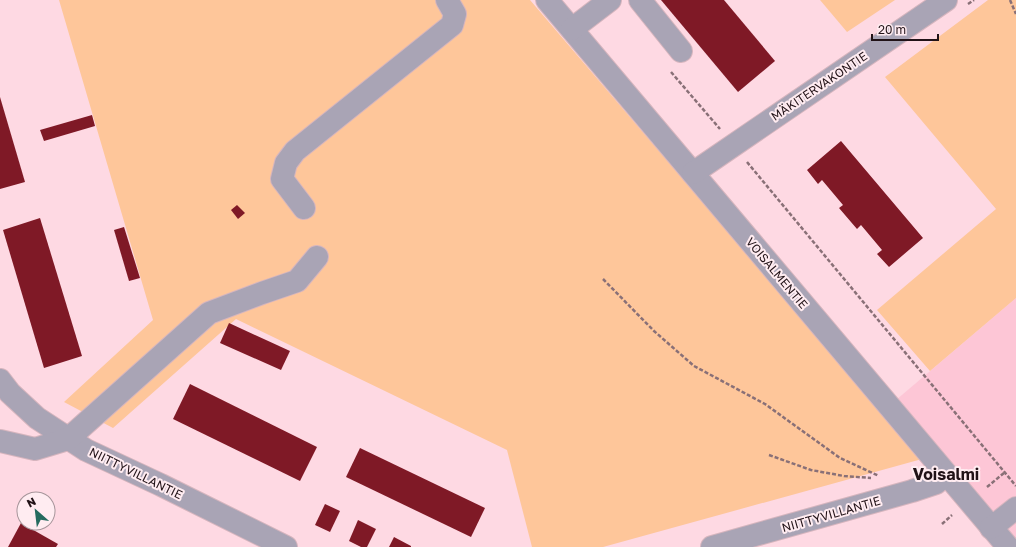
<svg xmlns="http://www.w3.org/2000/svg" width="1016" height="547" viewBox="0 0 1016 547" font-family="'Golos Text',sans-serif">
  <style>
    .built { fill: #fdc6d6 }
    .green { fill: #fec69a }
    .building { fill: #7f1926 }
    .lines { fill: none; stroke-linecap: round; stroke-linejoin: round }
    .minor-casing { stroke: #d6b5be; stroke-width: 24 }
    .path { stroke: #897077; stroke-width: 2.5; stroke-dasharray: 4 2; stroke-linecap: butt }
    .minor { stroke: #a9a4b5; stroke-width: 22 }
    .labels { text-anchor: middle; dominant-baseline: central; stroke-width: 4; stroke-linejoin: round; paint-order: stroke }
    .street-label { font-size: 12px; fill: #211217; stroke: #ffecf1 }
    .district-label { font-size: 16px; font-weight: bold; fill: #211217; stroke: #ffecf1 }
  </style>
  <rect width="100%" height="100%" fill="#fed9e3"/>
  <!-- built -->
  <path class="built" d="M 1016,298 L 1016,547 L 889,406 Z"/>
  <!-- green -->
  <g class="green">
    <path d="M 59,0 L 530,0 L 922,459 L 603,547 L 532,547 L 507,450 L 236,319 L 113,428 L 64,402 L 153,320 Z"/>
    <path d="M 820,0 L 895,0 L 847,32 Z"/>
    <path d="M 988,0 L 1016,0 L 1016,298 L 930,371 L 877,310 L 996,209 L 885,77 Z"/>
  </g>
  <!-- building -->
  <g class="building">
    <path d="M 661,0 L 724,0 L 775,61 L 738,92 Z"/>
    <path d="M 0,97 L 25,182 L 0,189 Z"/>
    <path d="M 92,115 L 95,126 L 44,141 L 40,130 Z"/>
    <path d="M 841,141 L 923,238 L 889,267 L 877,254 L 882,250 L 861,225 L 857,229 L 839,208 L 843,205 L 822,180 L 818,184 L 807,170 Z"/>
    <path d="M 237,205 L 245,213 L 238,219 L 231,210 Z"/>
    <path d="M 40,218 L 82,356 L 44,368 L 3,230 Z"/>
    <path d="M 124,227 L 140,278 L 129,281 L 114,230 Z"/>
    <path d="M 229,323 L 290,351 L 281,370 L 220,343 Z"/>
    <path d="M 190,384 L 317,447 L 300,481 L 173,419 Z"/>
    <path d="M 360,448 L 485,508 L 471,537 L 346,477 Z"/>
    <path d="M 325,504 L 340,511 L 330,532 L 315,525 Z"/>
    <path d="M 358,520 L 376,529 L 367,547 L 361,547 L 349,541 Z"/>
    <path d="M 21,523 L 58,544 L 56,547 L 8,547 Z"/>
    <path d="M 394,537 L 411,546 L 411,547 L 389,547 Z"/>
  </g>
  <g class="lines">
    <!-- minor casing -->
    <g class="minor-casing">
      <g id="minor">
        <path d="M 547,0 L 1008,547"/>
        <path d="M 640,0 L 681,51"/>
        <path d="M 572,29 L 610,0"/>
        <path d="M 693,173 L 946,0"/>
        <path d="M 304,208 L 282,179 L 286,163 L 295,151 L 452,25 L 455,14 L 447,0"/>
        <path d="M 0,380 L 10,393 L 37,418 L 86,450 L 161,485 L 286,547"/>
        <path d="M 0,441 L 35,449 L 68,439 L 209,313 L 262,293 L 297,281 L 317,257"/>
        <path d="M 991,528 L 1016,508"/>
        <path d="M 712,547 L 912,491 L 936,483 L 946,474"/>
      </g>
    </g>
    <!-- path -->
    <g class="path">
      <path d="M 1010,0 L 1016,14"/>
      <path d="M 968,4 L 974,0"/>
      <path d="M 671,72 L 720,129"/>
      <path d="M 747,162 L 1016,486"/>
      <path d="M 603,279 L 654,331 L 694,366 L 765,404 L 840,458 L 879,476"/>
      <path d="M 769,455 L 811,470 L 844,476 L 871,478"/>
      <path d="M 987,487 L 1004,473"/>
      <path d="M 942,524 L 952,515"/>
    </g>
    <!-- minor -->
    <use href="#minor" class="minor"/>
  </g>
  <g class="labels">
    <!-- street labels -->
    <g class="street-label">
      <text transform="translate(819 86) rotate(-34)">MÄKITERVAKONTIE</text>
      <text transform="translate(777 273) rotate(50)">VOISALMENTIE</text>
      <text transform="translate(136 473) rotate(26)">NIITTYVILLANTIE</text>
      <text transform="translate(831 514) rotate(-16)">NIITTYVILLANTIE</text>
    </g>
    <!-- district labels -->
    <g class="district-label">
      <text x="946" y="474">Voisalmi</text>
    </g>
  </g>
  <!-- north arrow -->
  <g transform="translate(36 511) rotate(332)"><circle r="19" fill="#ffecf1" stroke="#a6959a"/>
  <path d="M0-3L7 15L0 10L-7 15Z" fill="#256b5f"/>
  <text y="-6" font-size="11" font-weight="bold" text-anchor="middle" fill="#211217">N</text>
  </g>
  <!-- scale -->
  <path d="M872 34v6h66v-6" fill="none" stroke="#211217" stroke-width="2"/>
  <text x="878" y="34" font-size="12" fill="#211217" stroke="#ffecf1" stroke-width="3" paint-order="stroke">20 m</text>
</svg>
